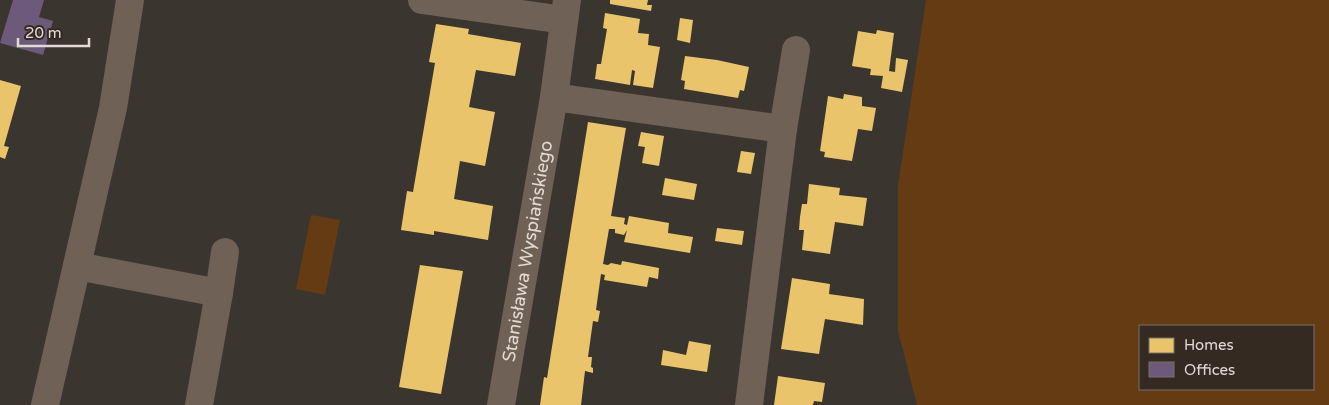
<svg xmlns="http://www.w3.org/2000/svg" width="1329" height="405" viewBox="0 0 1329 405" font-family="'Varela Round',sans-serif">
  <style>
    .green { fill: #653b14; fill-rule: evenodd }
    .homes { fill: #e9c46a }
    .offices { fill: #6d597a }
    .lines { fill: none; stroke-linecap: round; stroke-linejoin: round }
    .minor { stroke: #6f6155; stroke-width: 28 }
    .labels { text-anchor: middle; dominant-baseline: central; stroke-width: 5; stroke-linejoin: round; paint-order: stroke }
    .street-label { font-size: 18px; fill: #e2dad5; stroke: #352a22 }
  </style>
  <rect width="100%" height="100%" fill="#3b3530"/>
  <!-- green -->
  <g class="green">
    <path d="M 926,0 L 1329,0 L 1329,405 L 917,405 L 898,331 L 898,185 ZM 1140,326 L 1313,326 L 1313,389 L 1140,389 Z"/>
    <path d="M 311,215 L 340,220 L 325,295 L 296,289 Z"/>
  </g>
  <!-- homes -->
  <g class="homes">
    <path d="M 610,0 L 648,0 L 647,5 L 652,5 L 651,11 L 610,4 Z"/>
    <path d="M 605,13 L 640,19 L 638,33 L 649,34 L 648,45 L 660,47 L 653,88 L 633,85 L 635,71 L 632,70 L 630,85 L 595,79 L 597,64 L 601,64 L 607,29 L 603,28 Z"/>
    <path d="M 680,18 L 693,20 L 690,43 L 677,40 Z"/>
    <path d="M 436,24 L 469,29 L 468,34 L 521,43 L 515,76 L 476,70 L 469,107 L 495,112 L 485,166 L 460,161 L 454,199 L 493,206 L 488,240 L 434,231 L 434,235 L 401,230 L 407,191 L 413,192 L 435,63 L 429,62 Z"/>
    <path d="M 877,30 L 894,33 L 889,71 L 895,72 L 896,58 L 908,60 L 902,92 L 881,88 L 883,76 L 870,75 L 871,69 L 852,66 L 858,31 L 876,34 Z"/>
    <path d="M 685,56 L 717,60 L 749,67 L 744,91 L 740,90 L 738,98 L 684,89 L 685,81 L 681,80 Z"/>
    <path d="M 0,80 L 21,86 L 4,146 L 9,147 L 5,159 L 0,157 Z"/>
    <path d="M 844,94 L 862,97 L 862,106 L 876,108 L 872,131 L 858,129 L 852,161 L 824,157 L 825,152 L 820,151 L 828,96 L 843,99 Z"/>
    <path d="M 588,122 L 626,128 L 611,216 L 625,218 L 624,224 L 627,225 L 629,216 L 669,223 L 668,233 L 693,237 L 690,253 L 624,242 L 627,230 L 624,235 L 615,233 L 615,229 L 609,229 L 603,264 L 608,265 L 611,263 L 621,265 L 622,261 L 659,268 L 658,279 L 649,277 L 647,287 L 604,280 L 605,275 L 601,274 L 596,310 L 600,311 L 598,322 L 593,321 L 588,357 L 592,357 L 591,367 L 593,368 L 593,373 L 585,371 L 581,405 L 540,405 L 544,377 L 547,378 Z"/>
    <path d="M 641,132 L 664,136 L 659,166 L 642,163 L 645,147 L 638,146 Z"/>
    <path d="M 741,151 L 755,153 L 751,174 L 737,172 Z"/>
    <path d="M 665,178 L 697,184 L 694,200 L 662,195 Z"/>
    <path d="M 809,184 L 840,188 L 839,195 L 867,198 L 863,226 L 835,222 L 830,254 L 802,250 L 804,230 L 799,230 L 800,217 L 802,204 L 807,204 Z"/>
    <path d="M 717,228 L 744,231 L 742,245 L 715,241 Z"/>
    <path d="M 420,265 L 463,271 L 441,394 L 399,387 Z"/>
    <path d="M 792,278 L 830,284 L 829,294 L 864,299 L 863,325 L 825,319 L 819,354 L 781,349 Z"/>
    <path d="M 689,341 L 711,345 L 707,372 L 661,365 L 663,350 L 686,355 Z"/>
    <path d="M 778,376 L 825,383 L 822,402 L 814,401 L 813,405 L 774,405 Z"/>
  </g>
  <!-- offices -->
  <path class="offices" d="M 13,0 L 44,0 L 39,17 L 53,21 L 43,55 L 0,43 Z"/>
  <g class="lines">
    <!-- minor -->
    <g class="minor">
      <path d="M 422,0 L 564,20"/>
      <path d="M 554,97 L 783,129 L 749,405"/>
      <path d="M 783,129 L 796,50"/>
      <path d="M 77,266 L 219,293 L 199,405"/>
      <path d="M 219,293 L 225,252"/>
      <path d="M 45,405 L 113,108 L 130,0"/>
      <path id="s1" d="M 501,405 L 554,97 L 567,0"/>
    </g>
  </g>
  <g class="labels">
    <!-- street labels -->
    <g class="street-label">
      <text stroke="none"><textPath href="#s1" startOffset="156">Stanisława Wyspiańskiego</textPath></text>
    </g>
  </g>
  <!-- legend -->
  <rect x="1139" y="325" width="175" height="65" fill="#352a22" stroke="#7a706a"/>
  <rect x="1149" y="338" width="25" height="15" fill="#e9c46a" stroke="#7a706a"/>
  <text x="1184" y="350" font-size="15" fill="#e2dad5">Homes</text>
  <rect x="1149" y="362" width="25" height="15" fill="#6d597a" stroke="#7a706a"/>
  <text x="1184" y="375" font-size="15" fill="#e2dad5">Offices</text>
  <!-- scale -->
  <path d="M18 38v8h71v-8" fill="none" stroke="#e2dad5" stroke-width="2.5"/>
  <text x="25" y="38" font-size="15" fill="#e2dad5" stroke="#352a22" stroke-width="4" paint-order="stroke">20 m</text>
</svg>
